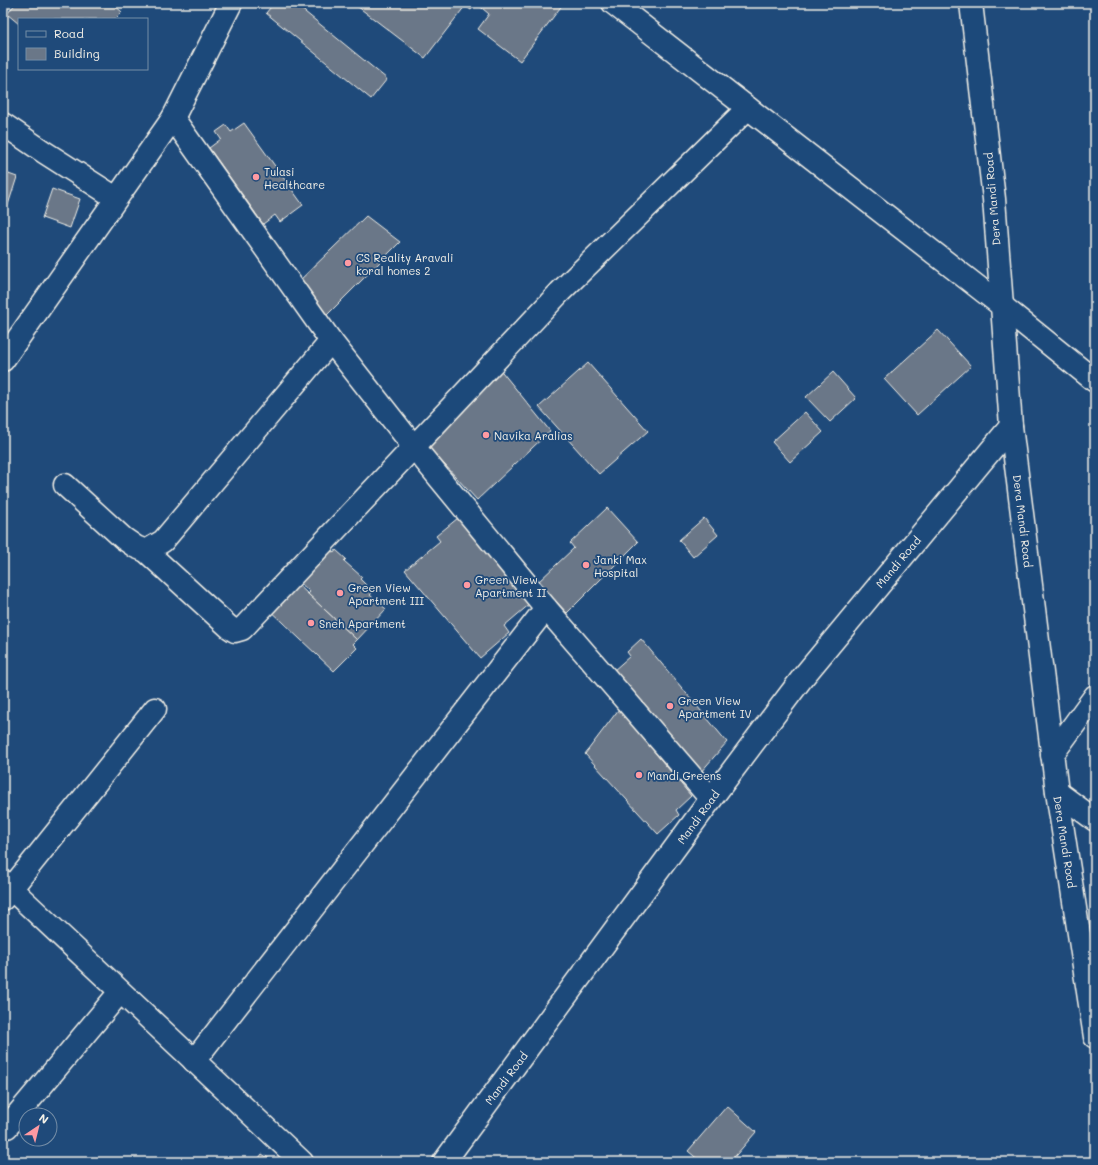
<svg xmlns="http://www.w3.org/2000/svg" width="1098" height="1165" viewBox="0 0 1098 1165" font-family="Mali,sans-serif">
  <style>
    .building { fill: #6a7788; stroke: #f4f1e8 }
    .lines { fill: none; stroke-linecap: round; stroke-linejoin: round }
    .minor-casing { stroke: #f4f1e8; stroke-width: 25 }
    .minor { stroke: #1f4a7a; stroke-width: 22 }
    .poi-dot { fill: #ff9aa2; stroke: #1f4a7a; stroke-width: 1.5 }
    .labels { text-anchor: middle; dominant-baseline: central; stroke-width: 3.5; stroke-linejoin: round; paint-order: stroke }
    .poi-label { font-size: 11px; fill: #f4f1e8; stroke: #1f4a7a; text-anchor: start }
    .street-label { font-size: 11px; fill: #f4f1e8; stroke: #1f4a7a }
  </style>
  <rect width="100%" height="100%" fill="#1f4a7a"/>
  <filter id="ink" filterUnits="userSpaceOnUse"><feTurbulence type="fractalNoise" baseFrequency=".025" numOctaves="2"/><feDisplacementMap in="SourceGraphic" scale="8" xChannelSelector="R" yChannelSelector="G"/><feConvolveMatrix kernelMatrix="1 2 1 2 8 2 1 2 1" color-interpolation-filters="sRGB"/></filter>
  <g filter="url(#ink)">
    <!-- building -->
    <g class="building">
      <path d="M 16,3 L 112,3 L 122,12 L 115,19 L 19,19 L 19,24 L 7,14 Z"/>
      <path d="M 274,3 L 294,3 L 387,79 L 371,99 L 266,13 Z"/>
      <path d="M 353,3 L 561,3 L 563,4 L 520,61 L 478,29 L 489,14 L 476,3 L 471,10 L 465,6 L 425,58 Z"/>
      <path d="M 244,123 L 303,205 L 280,222 L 275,215 L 263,224 L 209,148 L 221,139 L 216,132 L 226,125 L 231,132 Z"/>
      <path d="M 3,172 L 17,177 L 7,208 L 3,206 Z"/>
      <path d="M 52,189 L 80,199 L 70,228 L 42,218 Z"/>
      <path d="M 366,216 L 400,242 L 322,320 L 295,285 Z"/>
      <path d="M 938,330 L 971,366 L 917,415 L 884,379 Z"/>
      <path d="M 588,363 L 648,431 L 599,474 L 539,407 Z"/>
      <path d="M 498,367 L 550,431 L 477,500 L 422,440 Z"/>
      <path d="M 833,372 L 856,398 L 830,422 L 806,397 Z"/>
      <path d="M 805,412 L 823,432 L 790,462 L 772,442 Z"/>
      <path d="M 607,508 L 638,542 L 567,613 L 538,582 L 574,548 L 570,543 Z"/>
      <path d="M 458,518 L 531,603 L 504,626 L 509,633 L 480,658 L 405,570 L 440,541 L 436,536 Z"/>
      <path d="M 704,518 L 718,535 L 693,557 L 679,540 Z"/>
      <path d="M 327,547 L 334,553 L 336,550 L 346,559 L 344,561 L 362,577 L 360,579 L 373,592 L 370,595 L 386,609 L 357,640 L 308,594 L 310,592 L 296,579 Z"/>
      <path d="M 292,579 L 357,640 L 353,644 L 357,648 L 334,671 L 266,607 Z"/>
      <path d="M 641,639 L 727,742 L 700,773 L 613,671 L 630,656 L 627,652 Z"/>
      <path d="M 619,709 L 691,796 L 676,810 L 679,815 L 658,834 L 585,754 Z"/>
      <path d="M 727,1106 L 756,1132 L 730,1162 L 701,1162 L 688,1151 Z"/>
      <path d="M 262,1154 L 274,1162 L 256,1162 Z"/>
    </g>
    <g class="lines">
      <!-- minor casing -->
      <g class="minor-casing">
        <g id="minor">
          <path d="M 613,3 L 1001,305 L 1095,381"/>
          <path d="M 971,3 L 994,199 L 1011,426 L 1057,792 L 1095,1037"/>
          <path d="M 173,118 L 331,341 L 414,447 L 546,608 L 711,799"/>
          <path d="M 3,124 L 44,152 L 116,198"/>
          <path d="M 3,360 L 173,118 L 231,3"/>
          <path d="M 65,485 L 123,538 L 136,547 L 146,551 L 229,627 L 235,631 L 242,629 L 560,292 L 748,108"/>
          <path d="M 146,551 L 163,541 L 331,341"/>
          <path d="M 1052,755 L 1095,696"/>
          <path d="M 1057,792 L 1095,820"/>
          <path d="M 3,881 L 302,1162"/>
          <path d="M 3,899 L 155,709"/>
          <path d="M 194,1061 L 546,608"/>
          <path d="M 7,1127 L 120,992"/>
          <path d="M 444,1162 L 711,799 L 803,677 L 1011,426"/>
        </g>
      </g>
      <!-- minor -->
      <use href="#minor" class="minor"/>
    </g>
  </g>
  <!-- markers -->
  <g class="poi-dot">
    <circle cx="256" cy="177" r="4"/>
    <circle cx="348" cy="263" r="4"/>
    <circle cx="486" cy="435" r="4"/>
    <circle cx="586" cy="565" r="4"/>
    <circle cx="467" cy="585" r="4"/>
    <circle cx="340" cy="593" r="4"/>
    <circle cx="311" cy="623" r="4"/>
    <circle cx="670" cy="706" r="4"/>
    <circle cx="639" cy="775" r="4"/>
  </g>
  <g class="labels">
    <!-- poi labels -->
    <g class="poi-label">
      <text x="264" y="171">Tulasi<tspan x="264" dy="13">Healthcare</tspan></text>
      <text x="356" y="257">CS Reality Aravali<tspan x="356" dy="13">koral homes 2</tspan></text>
      <text x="494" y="435">Navika Aralias</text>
      <text x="594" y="559">Janki Max<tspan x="594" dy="13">Hospital</tspan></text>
      <text x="475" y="579">Green View<tspan x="475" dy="13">Apartment II</tspan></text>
      <text x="348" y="587">Green View<tspan x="348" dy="13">Apartment III</tspan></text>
      <text x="319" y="623">Sneh Apartment</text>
      <text x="678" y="700">Green View<tspan x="678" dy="13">Apartment IV</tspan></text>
      <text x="647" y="775">Mandi Greens</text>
    </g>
    <!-- street labels -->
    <g class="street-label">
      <text transform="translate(992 199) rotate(-95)">Dera Mandi Road</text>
      <text transform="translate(1023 521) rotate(83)">Dera Mandi Road</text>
      <text transform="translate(898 562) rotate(-50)">Mandi Road</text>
      <text transform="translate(698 817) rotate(-54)">Mandi Road</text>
      <text transform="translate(1065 842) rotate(81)">Dera Mandi Road</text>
      <text transform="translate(506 1078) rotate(-53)">Mandi Road</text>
    </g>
  </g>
  <!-- margin -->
  <rect width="1098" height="1165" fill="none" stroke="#1f4a7a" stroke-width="16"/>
  <rect x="8" y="8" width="1082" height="1149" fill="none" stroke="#f4f1e8" stroke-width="1.5" filter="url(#ink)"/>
  <!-- legend -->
  <rect x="18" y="18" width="130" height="52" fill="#1f4a7a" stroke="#748da6"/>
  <rect x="26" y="31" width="20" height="6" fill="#1f4a7a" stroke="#748da6"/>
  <text x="54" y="38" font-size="12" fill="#f4f1e8">Road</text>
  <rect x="26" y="48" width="20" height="12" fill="#6a7788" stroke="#748da6"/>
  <text x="54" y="58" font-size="12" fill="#f4f1e8">Building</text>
  <!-- north arrow -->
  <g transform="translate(38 1127) rotate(35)"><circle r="19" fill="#1f4a7a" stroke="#748da6"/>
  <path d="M0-3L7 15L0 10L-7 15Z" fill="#ff9aa2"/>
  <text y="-6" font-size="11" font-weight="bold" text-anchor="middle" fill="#f4f1e8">N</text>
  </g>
</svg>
